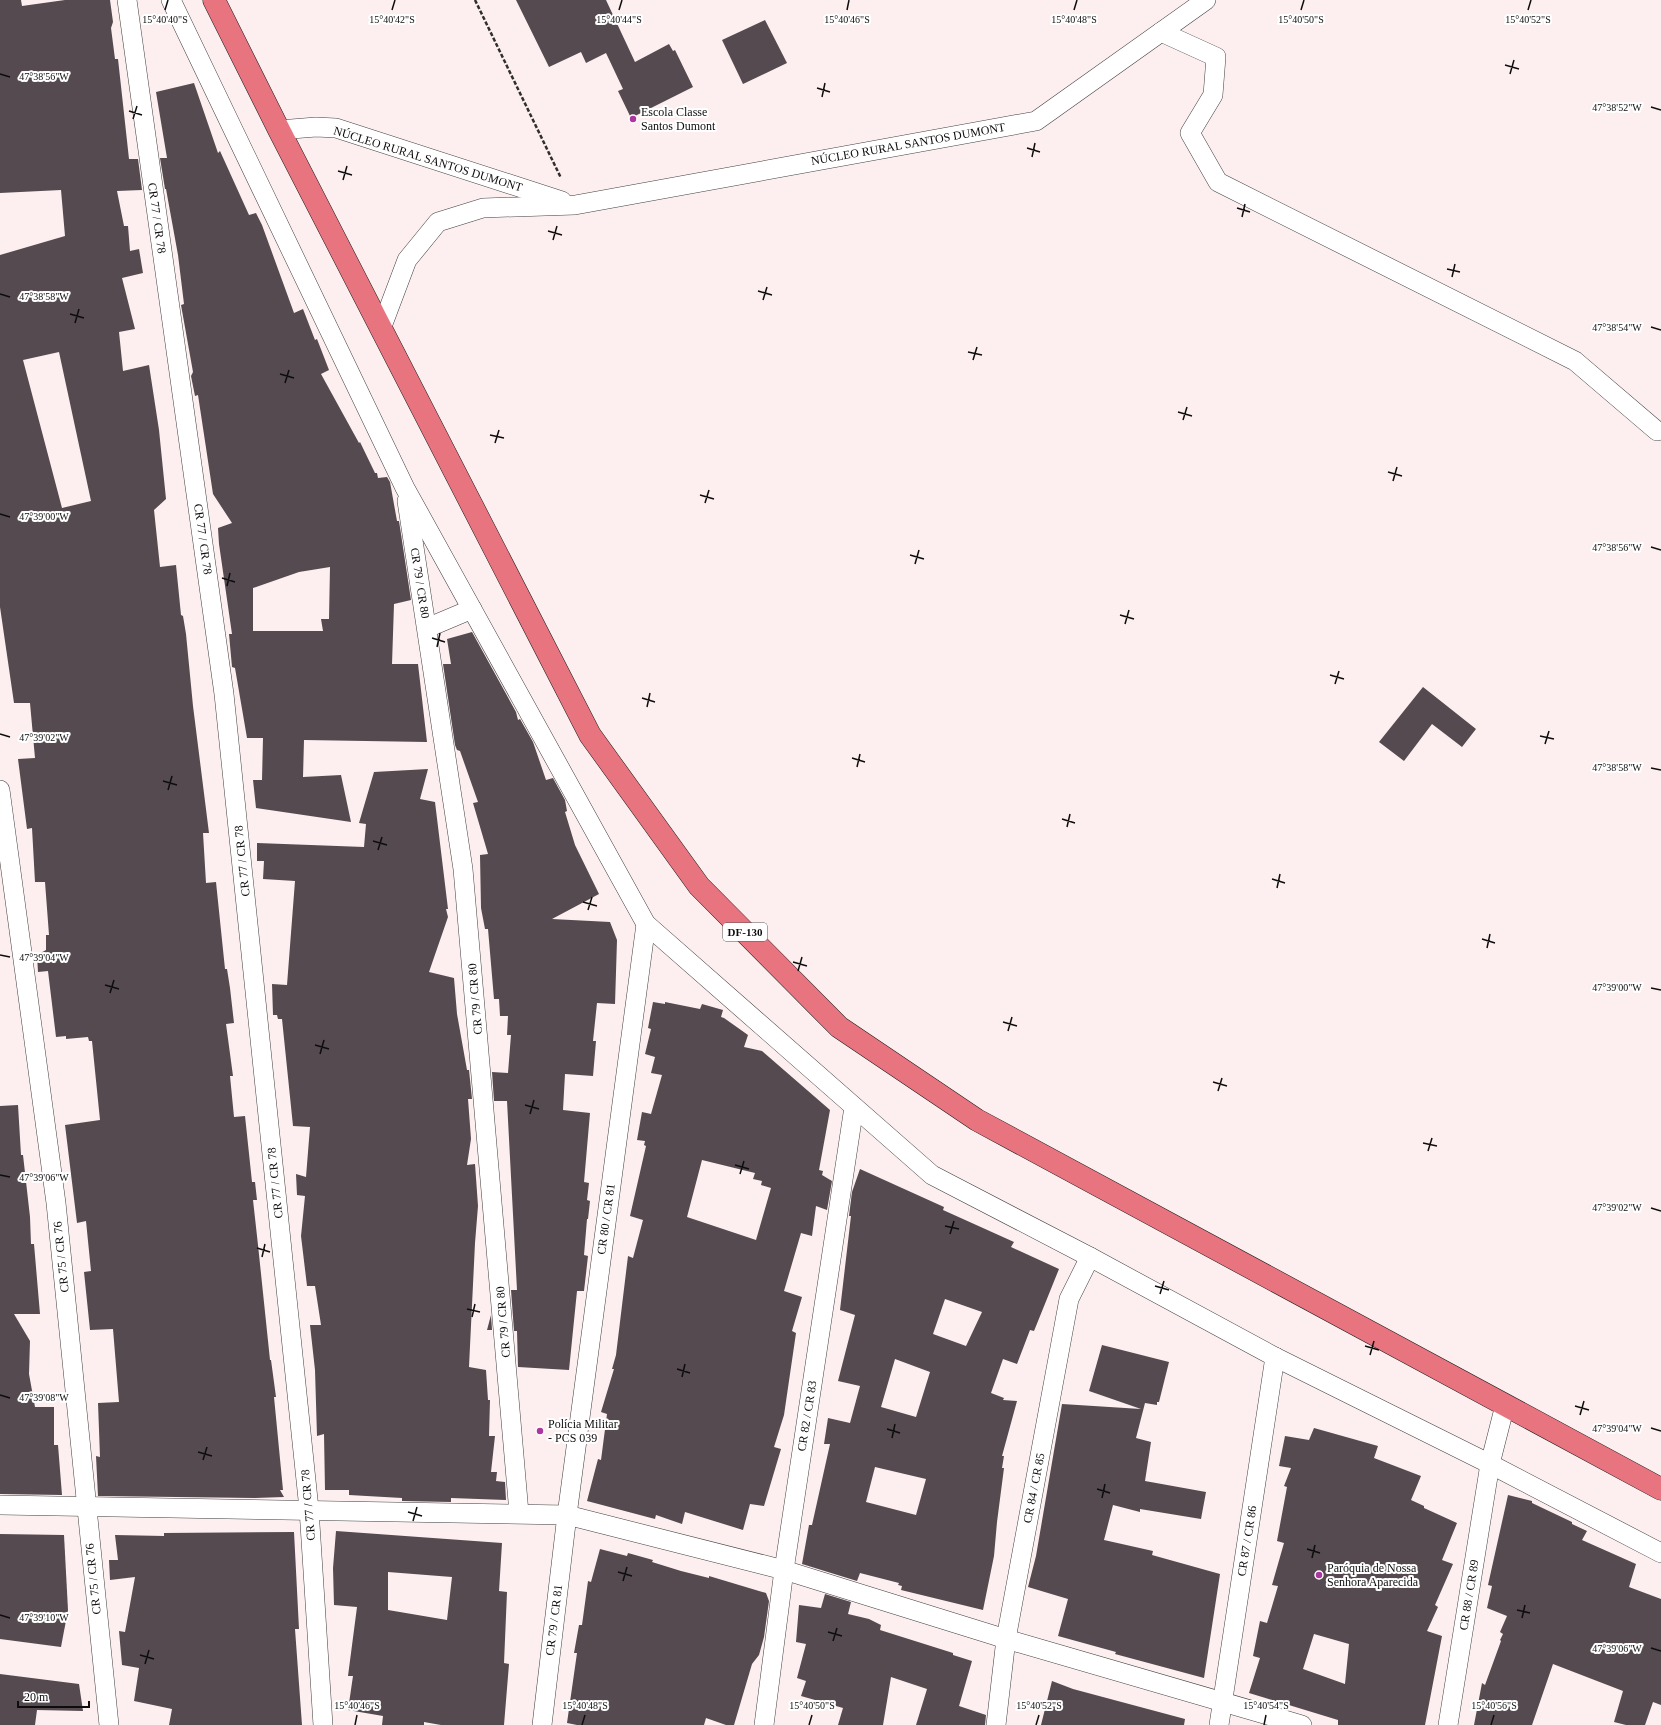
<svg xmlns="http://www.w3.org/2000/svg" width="1661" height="1725" viewBox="0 0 1661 1725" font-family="Georgia,serif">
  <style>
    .building { fill: #544a4f; fill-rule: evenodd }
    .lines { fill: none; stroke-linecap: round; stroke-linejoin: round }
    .street-casing { stroke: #404040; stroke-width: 20 }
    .primary-casing { stroke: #1e1e1e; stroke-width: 23 }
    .path { stroke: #2f2f2f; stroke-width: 2.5; stroke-dasharray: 4 2; stroke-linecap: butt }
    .street { stroke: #fff; stroke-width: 19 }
    .primary { stroke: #e8747f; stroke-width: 22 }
    .ticks { fill: none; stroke: #0d0d0d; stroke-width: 1.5 }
    .poi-dot { fill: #ac36a0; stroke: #fff; stroke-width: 1.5 }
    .labels { text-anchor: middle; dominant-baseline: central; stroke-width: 4; stroke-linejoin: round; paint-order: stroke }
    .shield { fill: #fff; stroke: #565656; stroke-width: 1 }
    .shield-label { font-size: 11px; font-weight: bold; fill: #0d0d0d }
    .poi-label { font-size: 12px; fill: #0d0d0d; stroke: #fff; text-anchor: start }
    .street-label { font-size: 12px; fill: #0d0d0d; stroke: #fff }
    .ticks-label { font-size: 10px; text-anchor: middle; fill: #0d0d0d; stroke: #fff; stroke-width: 4; stroke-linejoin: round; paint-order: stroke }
  </style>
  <rect width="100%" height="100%" fill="#fdefef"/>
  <!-- building -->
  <g class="building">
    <path d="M 0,0 L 21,0 L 22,6 L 65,0 L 110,0 L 113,22 L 111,28 L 115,59 L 118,59 L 129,159 L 138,159 L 142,190 L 117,191 L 124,226 L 128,226 L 130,251 L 139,249 L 143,273 L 122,278 L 135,329 L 119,332 L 123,371 L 149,365 L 159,430 L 166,499 L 154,510 L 160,567 L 176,565 L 181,615 L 183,616 L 186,634 L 193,706 L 209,833 L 203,833 L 206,883 L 216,882 L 225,969 L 227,969 L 230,988 L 234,1023 L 226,1024 L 233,1076 L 230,1076 L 234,1117 L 245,1116 L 252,1182 L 255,1182 L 257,1200 L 253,1200 L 258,1245 L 270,1360 L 271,1360 L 276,1397 L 274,1397 L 283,1490 L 280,1490 L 284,1497 L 255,1498 L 98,1496 L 96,1456 L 100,1457 L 98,1403 L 119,1402 L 113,1329 L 90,1330 L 84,1272 L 91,1271 L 86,1221 L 77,1223 L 65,1125 L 100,1120 L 92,1041 L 89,1041 L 88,1037 L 66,1039 L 66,1036 L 56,1037 L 48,971 L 38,972 L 37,955 L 46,950 L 46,935 L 49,935 L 45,882 L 35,882 L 32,828 L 27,829 L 18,759 L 35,758 L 30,703 L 14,703 L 0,607 L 0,255 L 65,236 L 61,190 L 0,193 ZM 59,352 L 91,501 L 62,508 L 23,360 Z"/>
    <path d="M 516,0 L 606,0 L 635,62 L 669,44 L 673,51 L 675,50 L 693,87 L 631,118 L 618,91 L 623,89 L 606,53 L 586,63 L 581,52 L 549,67 Z"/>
    <path d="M 765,20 L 787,63 L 743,84 L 722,40 Z"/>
    <path d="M 194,83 L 218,153 L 220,151 L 249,215 L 256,213 L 262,225 L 294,313 L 303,309 L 315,340 L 317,339 L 329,370 L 321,374 L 359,443 L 360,442 L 375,473 L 377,473 L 378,478 L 387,477 L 390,482 L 397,521 L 399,521 L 411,600 L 394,604 L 392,664 L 418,664 L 427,742 L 304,740 L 303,777 L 341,775 L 351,822 L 256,808 L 253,780 L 262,780 L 263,738 L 247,738 L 235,668 L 232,667 L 229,634 L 232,634 L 219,544 L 218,528 L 232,523 L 213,494 L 198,395 L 195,396 L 191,376 L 193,372 L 181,305 L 184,304 L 178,255 L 166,189 L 165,189 L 160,158 L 167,158 L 156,92 ZM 330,567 L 329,619 L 321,619 L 323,631 L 253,631 L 253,588 L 299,572 Z"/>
    <path d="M 472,632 L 516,712 L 518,720 L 520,719 L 533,742 L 546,780 L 553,778 L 565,800 L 567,811 L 565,812 L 575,845 L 599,894 L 552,919 L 610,922 L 617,940 L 615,1004 L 597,1003 L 593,1041 L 596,1041 L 593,1076 L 565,1074 L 563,1110 L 590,1113 L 584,1182 L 589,1183 L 587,1200 L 590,1201 L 588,1219 L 587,1219 L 584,1255 L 588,1256 L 584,1291 L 577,1291 L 569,1370 L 518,1367 L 517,1331 L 514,1331 L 511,1290 L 517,1290 L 507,1101 L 494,1101 L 492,1072 L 508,1073 L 511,1035 L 507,1035 L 508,1016 L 500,1016 L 499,999 L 494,999 L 488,929 L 485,929 L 481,908 L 480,855 L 488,854 L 473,803 L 478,802 L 460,751 L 457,750 L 455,745 L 443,664 L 451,664 L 447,639 Z"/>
    <path d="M 1423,687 L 1476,729 L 1462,747 L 1432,724 L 1404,761 L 1379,742 Z"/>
    <path d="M 428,769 L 420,799 L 435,802 L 448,909 L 446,909 L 448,917 L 429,972 L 454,978 L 457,1014 L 467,1070 L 469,1070 L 472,1099 L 468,1099 L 471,1139 L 467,1165 L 475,1164 L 478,1206 L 475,1243 L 469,1367 L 486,1370 L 488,1400 L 490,1400 L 489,1436 L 495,1436 L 491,1472 L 497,1472 L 496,1481 L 505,1482 L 506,1500 L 451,1498 L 451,1502 L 402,1501 L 402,1498 L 349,1495 L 349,1490 L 325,1490 L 324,1434 L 317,1436 L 315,1370 L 310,1325 L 321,1325 L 315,1286 L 307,1286 L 301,1236 L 305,1196 L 297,1195 L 296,1174 L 306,1177 L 310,1127 L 293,1126 L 282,1019 L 278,1019 L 277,1015 L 273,1015 L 272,984 L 287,985 L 295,881 L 263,879 L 264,861 L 257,861 L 257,843 L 364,847 L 366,824 L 359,823 L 374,772 Z"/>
    <path d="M 653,1002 L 665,1004 L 665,1002 L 700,1009 L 702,1004 L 723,1010 L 721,1017 L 724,1018 L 748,1035 L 744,1047 L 762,1051 L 830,1110 L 819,1170 L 823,1171 L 822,1175 L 832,1181 L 827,1210 L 816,1206 L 812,1236 L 801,1233 L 784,1291 L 802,1297 L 792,1331 L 796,1333 L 784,1415 L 774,1447 L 781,1449 L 764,1506 L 750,1504 L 743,1530 L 685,1512 L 682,1524 L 656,1515 L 655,1519 L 587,1501 L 598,1459 L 601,1460 L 607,1414 L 601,1412 L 614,1369 L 612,1369 L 616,1355 L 628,1256 L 633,1258 L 643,1220 L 630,1216 L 646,1146 L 644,1145 L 645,1141 L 637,1140 L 642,1112 L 651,1114 L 662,1075 L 651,1073 L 655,1057 L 645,1054 L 651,1029 L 648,1028 ZM 702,1160 L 755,1173 L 753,1179 L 762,1181 L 761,1185 L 771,1188 L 756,1240 L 687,1217 Z"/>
    <path d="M 18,1105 L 21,1155 L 23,1155 L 30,1217 L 31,1244 L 34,1244 L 40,1314 L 14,1314 L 30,1341 L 29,1374 L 35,1407 L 54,1407 L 54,1445 L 58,1445 L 62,1495 L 0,1494 L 0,1106 Z"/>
    <path d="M 860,1169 L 944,1207 L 943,1210 L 1014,1242 L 1011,1247 L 1059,1269 L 1034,1331 L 1030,1330 L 1017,1364 L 1003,1359 L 991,1393 L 1004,1398 L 1003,1400 L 1017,1401 L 1002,1456 L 1004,1456 L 1002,1468 L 1004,1468 L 997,1522 L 994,1556 L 983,1610 L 901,1590 L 902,1586 L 898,1585 L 899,1583 L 860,1573 L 857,1581 L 802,1564 L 809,1525 L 812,1525 L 830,1444 L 824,1444 L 828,1418 L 850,1423 L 860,1386 L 838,1381 L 855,1315 L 840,1310 L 851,1216 L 849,1216 L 852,1192 ZM 945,1299 L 982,1312 L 966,1346 L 933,1334 ZM 895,1359 L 930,1372 L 916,1417 L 881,1407 ZM 875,1467 L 926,1479 L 916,1515 L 866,1502 Z"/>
    <path d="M 491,1315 L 492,1330 L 487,1330 Z"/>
    <path d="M 1102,1345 L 1169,1362 L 1159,1402 L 1157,1402 L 1157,1405 L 1145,1403 L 1136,1438 L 1151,1442 L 1145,1481 L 1206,1492 L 1201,1519 L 1140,1509 L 1140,1512 L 1113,1505 L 1104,1540 L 1153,1551 L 1152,1555 L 1220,1574 L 1204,1678 L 1115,1654 L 1116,1652 L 1058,1636 L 1068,1599 L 1028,1587 L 1036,1556 L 1062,1404 L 1141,1409 L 1089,1391 Z"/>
    <path d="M 1314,1428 L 1378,1446 L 1374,1458 L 1421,1476 L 1411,1500 L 1424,1506 L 1424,1508 L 1457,1523 L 1442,1560 L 1453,1564 L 1435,1605 L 1438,1607 L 1427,1631 L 1442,1636 L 1425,1725 L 1338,1725 L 1338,1720 L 1249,1693 L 1260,1658 L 1253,1656 L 1260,1621 L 1267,1623 L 1278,1586 L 1272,1585 L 1284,1543 L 1277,1541 L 1287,1487 L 1284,1486 L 1291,1468 L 1279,1466 L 1285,1436 L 1309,1440 ZM 1314,1634 L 1349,1644 L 1345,1684 L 1303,1669 Z"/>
    <path d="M 1508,1495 L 1532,1501 L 1532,1503 L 1572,1522 L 1572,1524 L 1587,1531 L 1582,1540 L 1636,1564 L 1629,1587 L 1661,1599 L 1661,1705 L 1653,1702 L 1645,1725 L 1626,1725 L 1614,1722 L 1623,1691 L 1553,1664 L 1532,1725 L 1474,1725 L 1482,1683 L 1485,1685 L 1501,1641 L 1500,1640 L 1503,1634 L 1500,1632 L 1507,1616 L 1487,1608 L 1492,1586 L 1488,1585 Z"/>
    <path d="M 336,1531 L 502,1543 L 499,1591 L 507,1592 L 504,1663 L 509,1664 L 504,1725 L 441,1725 L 424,1722 L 424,1725 L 382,1725 L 383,1716 L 348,1710 L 353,1676 L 348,1676 L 357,1607 L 334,1605 L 333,1568 ZM 388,1572 L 452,1577 L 447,1620 L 388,1610 Z"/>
    <path d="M 294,1532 L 299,1629 L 295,1629 L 302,1725 L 169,1725 L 172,1709 L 134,1701 L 139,1668 L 122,1665 L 119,1631 L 125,1632 L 135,1577 L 110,1580 L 109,1560 L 118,1560 L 115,1535 L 164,1536 L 164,1533 Z"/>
    <path d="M 0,1534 L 64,1535 L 68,1610 L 61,1647 L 0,1639 Z"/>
    <path d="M 600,1549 L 627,1556 L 628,1553 L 653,1560 L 652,1562 L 681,1571 L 709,1578 L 709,1576 L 766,1593 L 769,1601 L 764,1637 L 759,1655 L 752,1664 L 734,1725 L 726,1725 L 706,1718 L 704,1725 L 577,1725 L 567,1723 L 577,1653 L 574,1653 L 579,1625 L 582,1625 L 588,1581 L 591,1582 Z"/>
    <path d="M 825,1594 L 851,1602 L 848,1614 L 869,1619 L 881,1625 L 880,1630 L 953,1653 L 953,1655 L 972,1661 L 959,1706 L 986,1715 L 985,1725 L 916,1725 L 927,1689 L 891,1677 L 883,1725 L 838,1725 L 843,1708 L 801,1696 L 806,1681 L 797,1678 L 806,1644 L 796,1642 L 799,1605 L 821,1608 Z"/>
    <path d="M 0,1674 L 79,1684 L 83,1711 L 37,1710 L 35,1725 L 0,1725 Z"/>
    <path d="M 1052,1681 L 1073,1689 L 1185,1719 L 1184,1725 L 1041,1725 Z"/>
  </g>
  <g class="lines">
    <!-- street casing -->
    <g class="street-casing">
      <g id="street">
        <path d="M 127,0 L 224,694 L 309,1509 L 323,1725"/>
        <path d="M 171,0 L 405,488 L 646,924 L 932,1175 L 1090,1257 L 1275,1357 L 1490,1464 L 1661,1553"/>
        <path d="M 1161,32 L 1216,57 L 1213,95 L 1190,133 L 1218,182 L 1575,361 L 1657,431"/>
        <path d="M 279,130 L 316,127 L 336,128 L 562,201"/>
        <path d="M 381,329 L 407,260 L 438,222 L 483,208 L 575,205 L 1036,121 L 1206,0"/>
        <path d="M 407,501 L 463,869 L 519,1513"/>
        <path d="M 427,628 L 472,609"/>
        <path d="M 0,790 L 56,1203 L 109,1725"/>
        <path d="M 0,1505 L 567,1515 L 784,1570 L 1006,1639 L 1302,1725"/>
        <path d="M 542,1725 L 567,1515 L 646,924"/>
        <path d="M 764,1725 L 784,1570 L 854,1107"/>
        <path d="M 996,1725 L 1006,1639 L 1069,1299 L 1090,1257"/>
        <path d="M 1219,1725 L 1275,1357"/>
        <path d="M 1448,1725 L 1490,1464 L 1505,1405"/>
      </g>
    </g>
    <!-- primary casing -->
    <g class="primary-casing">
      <path id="primary" d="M 214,0 L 279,130 L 590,735 L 699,886 L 839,1027 L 977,1120 L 1661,1489"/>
    </g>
    <!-- path -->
    <path class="path" d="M 475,0 L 561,178"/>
    <!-- street -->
    <use href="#street" class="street"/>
    <!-- primary -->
    <use href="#primary" class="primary"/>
  </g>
  <!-- ticks -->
  <path class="ticks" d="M 165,10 L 168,0M 392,10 L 395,0M 619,10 L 622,0M 847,10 L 849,0M 1074,10 L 1077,0M 1301,10 L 1304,0M 1528,10 L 1531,0M 1505,65 L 1519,69M 0,74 L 10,77M 1510,74 L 1514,60M 817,88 L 830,92M 822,97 L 825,83M 1651,107 L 1661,110M 129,111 L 142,115M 133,119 L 137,106M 1027,148 L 1040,152M 1032,157 L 1035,143M 338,171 L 352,175M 343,180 L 347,166M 1237,208 L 1250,212M 1242,217 L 1245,204M 548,231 L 562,235M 553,240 L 557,226M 1447,269 L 1460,272M 1452,277 L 1455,264M 758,291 L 772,295M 0,294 L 10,297M 763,300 L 767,287M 70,314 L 84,318M 75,323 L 79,309M 1651,327 L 1661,330M 968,352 L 982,355M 973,360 L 977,347M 280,374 L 294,378M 285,383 L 289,370M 1178,412 L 1192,416M 1183,420 L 1187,407M 490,435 L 504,438M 495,443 L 499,430M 1388,472 L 1402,476M 1393,481 L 1397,467M 700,495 L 714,499M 705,503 L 709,490M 0,514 L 10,517M 1651,547 L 1661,550M 910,555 L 924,559M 915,564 L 919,550M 222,578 L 235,582M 227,586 L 230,573M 1120,615 L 1134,619M 1125,624 L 1129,610M 432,638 L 445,642M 437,647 L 440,633M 1330,675 L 1344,679M 1335,684 L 1339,671M 642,698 L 655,702M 647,707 L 650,693M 0,734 L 10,737M 1540,736 L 1554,739M 1545,744 L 1549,731M 852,758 L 865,762M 857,767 L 860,754M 1651,768 L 1661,770M 163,781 L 177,785M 168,790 L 172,776M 1062,819 L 1075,823M 1067,827 L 1070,814M 373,841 L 387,845M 378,850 L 382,837M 1272,879 L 1285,883M 1277,888 L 1280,874M 583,902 L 597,906M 588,910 L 592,897M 1482,939 L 1495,943M 1487,948 L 1490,934M 0,955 L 10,957M 793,962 L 807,966M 798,971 L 802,957M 105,985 L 119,989M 1651,988 L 1661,990M 110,993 L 114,980M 1003,1022 L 1017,1026M 1008,1031 L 1012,1017M 315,1045 L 329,1049M 320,1054 L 324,1040M 1213,1082 L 1227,1086M 1218,1091 L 1222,1078M 525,1105 L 539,1109M 530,1114 L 534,1100M 1423,1143 L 1437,1146M 1428,1151 L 1432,1138M 735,1165 L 749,1169M 740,1174 L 744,1161M 0,1175 L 10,1177M 1651,1208 L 1661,1211M 945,1226 L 959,1229M 950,1234 L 954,1221M 257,1248 L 270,1252M 262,1257 L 265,1244M 1155,1286 L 1169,1290M 1160,1294 L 1164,1281M 467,1309 L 480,1312M 472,1317 L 475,1304M 1365,1346 L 1379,1350M 1370,1355 L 1374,1341M 677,1369 L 690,1373M 682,1377 L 685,1364M 0,1395 L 10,1398M 1575,1406 L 1589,1410M 1580,1415 L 1584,1401M 1651,1428 L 1661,1431M 887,1429 L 900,1433M 892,1438 L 895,1424M 198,1452 L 212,1456M 203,1460 L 207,1447M 1097,1489 L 1110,1493M 1102,1498 L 1105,1484M 408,1512 L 422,1516M 413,1521 L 417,1507M 1307,1549 L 1320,1553M 1312,1558 L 1315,1545M 618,1572 L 632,1576M 623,1581 L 627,1567M 1517,1610 L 1530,1613M 0,1615 L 10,1618M 1522,1618 L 1525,1605M 828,1632 L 842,1636M 833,1641 L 837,1628M 1651,1648 L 1661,1651M 140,1655 L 154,1659M 145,1664 L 149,1650M 355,1725 L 357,1715M 582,1725 L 585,1715M 809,1725 L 812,1715M 1036,1725 L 1039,1715M 1264,1725 L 1266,1715M 1491,1725 L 1494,1715"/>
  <!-- markers -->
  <g class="poi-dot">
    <circle cx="633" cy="119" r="4"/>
    <circle cx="540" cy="1431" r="4"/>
    <circle cx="1319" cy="1575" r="4"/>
  </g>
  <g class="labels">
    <!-- shield labels -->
    <rect class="shield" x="723" y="923" width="44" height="18" rx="3"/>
    <g class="shield-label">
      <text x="745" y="932">DF-130</text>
    </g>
    <!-- poi labels -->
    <g class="poi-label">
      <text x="641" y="112">Escola Classe<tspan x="641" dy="14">Santos Dumont</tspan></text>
      <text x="548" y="1424">Polícia Militar<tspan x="548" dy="14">- PCS 039</tspan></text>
      <text x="1327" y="1568">Paróquia de Nossa<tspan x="1327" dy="14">Senhora Aparecida</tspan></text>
    </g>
    <!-- street labels -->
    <g class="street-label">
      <text transform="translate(908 144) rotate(-10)">NÚCLEO RURAL SANTOS DUMONT</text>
      <text transform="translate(428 159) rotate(17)">NÚCLEO RURAL SANTOS DUMONT</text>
      <text transform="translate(157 218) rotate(82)">CR 77 / CR 78</text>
      <text transform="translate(203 539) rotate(82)">CR 77 / CR 78</text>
      <text transform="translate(420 583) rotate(81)">CR 79 / CR 80</text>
      <text transform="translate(242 861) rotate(-96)">CR 77 / CR 78</text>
      <text transform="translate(475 999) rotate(-95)">CR 79 / CR 80</text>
      <text transform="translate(275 1183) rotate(-96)">CR 77 / CR 78</text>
      <text transform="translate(606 1219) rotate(-82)">CR 80 / CR 81</text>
      <text transform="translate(61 1257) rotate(-96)">CR 75 / CR 76</text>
      <text transform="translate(503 1322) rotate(-95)">CR 79 / CR 80</text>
      <text transform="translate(807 1416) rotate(-81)">CR 82 / CR 83</text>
      <text transform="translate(1034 1488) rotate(-79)">CR 84 / CR 85</text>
      <text transform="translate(308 1505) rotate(-95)">CR 77 / CR 78</text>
      <text transform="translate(1247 1541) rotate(-81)">CR 87 / CR 86</text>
      <text transform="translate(93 1579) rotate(-96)">CR 75 / CR 76</text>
      <text transform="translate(1469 1595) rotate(-81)">CR 88 / CR 89</text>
      <text transform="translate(554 1620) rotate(-83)">CR 79 / CR 81</text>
    </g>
  </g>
  <g class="ticks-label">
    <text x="165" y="23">15°40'40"S</text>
    <text x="392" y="23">15°40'42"S</text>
    <text x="619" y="23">15°40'44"S</text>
    <text x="847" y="23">15°40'46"S</text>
    <text x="1074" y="23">15°40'48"S</text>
    <text x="1301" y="23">15°40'50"S</text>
    <text x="1528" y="23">15°40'52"S</text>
    <text x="44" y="80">47°38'56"W</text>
    <text x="1617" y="111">47°38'52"W</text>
    <text x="44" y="300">47°38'58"W</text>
    <text x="1617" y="331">47°38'54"W</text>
    <text x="44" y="520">47°39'00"W</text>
    <text x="1617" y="551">47°38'56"W</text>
    <text x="44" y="741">47°39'02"W</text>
    <text x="1617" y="771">47°38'58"W</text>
    <text x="44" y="961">47°39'04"W</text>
    <text x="1617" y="991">47°39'00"W</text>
    <text x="44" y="1181">47°39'06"W</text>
    <text x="1617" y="1211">47°39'02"W</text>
    <text x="44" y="1401">47°39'08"W</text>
    <text x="1617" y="1432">47°39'04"W</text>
    <text x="44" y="1621">47°39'10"W</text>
    <text x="1617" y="1652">47°39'06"W</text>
    <text x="357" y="1709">15°40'46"S</text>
    <text x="585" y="1709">15°40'48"S</text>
    <text x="812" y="1709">15°40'50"S</text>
    <text x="1039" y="1709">15°40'52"S</text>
    <text x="1266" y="1709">15°40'54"S</text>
    <text x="1494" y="1709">15°40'56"S</text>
  </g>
  <!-- scale -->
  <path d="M18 1701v6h71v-6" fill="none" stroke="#0d0d0d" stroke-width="2"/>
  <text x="24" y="1701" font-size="12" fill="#0d0d0d" stroke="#ffffff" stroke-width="3" paint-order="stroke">20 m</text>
</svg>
